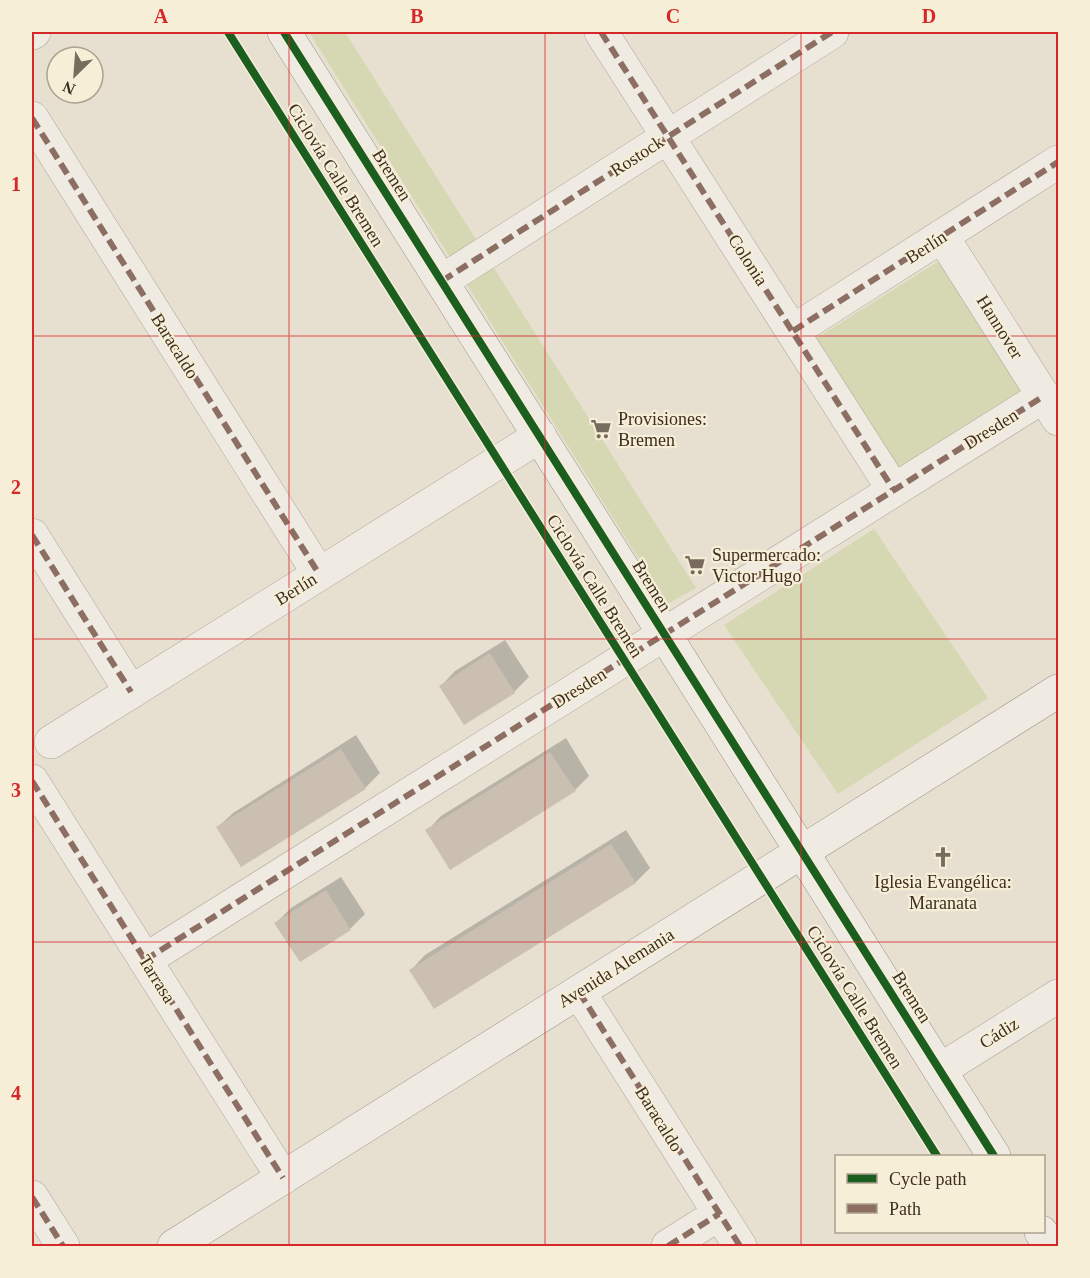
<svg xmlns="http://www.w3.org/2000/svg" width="1090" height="1278" viewBox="0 0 1090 1278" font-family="Georgia,serif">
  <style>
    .green { fill: #d6d7b3 }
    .shadow { fill: #0003 }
    .building { fill: #cbbfb2 }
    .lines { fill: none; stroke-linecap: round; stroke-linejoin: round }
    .street-casing { stroke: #ada599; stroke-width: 34 }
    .secondary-casing { stroke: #9c958a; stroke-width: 34 }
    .street { stroke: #efebe3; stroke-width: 33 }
    .secondary { stroke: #efebe3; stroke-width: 33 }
    .quiet { stroke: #8d6e63; stroke-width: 6; stroke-dasharray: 12 6; stroke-linecap: butt }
    .cycleway-casing { stroke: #f7eed8; stroke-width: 11 }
    .cycleway { stroke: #1b5e20; stroke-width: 8 }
    .grid { fill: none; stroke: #d62828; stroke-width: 1.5; stroke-opacity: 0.55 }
    .labels { text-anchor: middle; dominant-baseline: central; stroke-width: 4.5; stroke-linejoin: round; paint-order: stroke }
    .street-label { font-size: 18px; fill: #3d2e20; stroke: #f7eed8 }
    .poi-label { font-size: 18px; fill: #3d2e20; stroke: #f7eed8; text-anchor: start }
    .neatline { fill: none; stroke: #d62828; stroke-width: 2 }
    .grid-label { font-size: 20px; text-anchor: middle; font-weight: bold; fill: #d62828 }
  </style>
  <rect width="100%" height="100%" fill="#e7e0d1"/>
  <!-- green -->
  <g class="green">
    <path d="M 309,32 L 345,32 L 696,588 L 667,604 Z"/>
    <path d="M 942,259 L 1026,391 L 896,473 L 812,341 Z"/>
    <path d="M 874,529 L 988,698 L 838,794 L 724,625 Z"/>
  </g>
  <!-- shadow -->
  <g class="shadow">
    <path d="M 505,640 L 529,677 L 514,692 L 465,723 L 441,686 L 455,671 Z"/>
    <path d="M 356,735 L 380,773 L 365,788 L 242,865 L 218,827 L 233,813 Z"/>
    <path d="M 566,738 L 589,776 L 575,790 L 427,831 L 441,816 Z"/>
    <path d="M 626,830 L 650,868 L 636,882 L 435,1007 L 411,970 L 425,955 Z"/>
    <path d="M 341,877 L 365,914 L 350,929 L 300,960 L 276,923 L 291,908 Z"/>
  </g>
  <!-- building -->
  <g class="building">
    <path d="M 490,653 L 515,693 L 464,725 L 439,686 Z"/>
    <path d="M 341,749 L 366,789 L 241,867 L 216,827 Z"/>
    <path d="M 550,752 L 576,791 L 450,870 L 425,830 Z"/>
    <path d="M 611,844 L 636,883 L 434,1009 L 409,970 Z"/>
    <path d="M 326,890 L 351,930 L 300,962 L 274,923 Z"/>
  </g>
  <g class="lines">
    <!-- street casing -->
    <g class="street-casing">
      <g id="street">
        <path d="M 601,32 L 893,489"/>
        <path d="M 32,33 L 34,32"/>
        <path d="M 32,118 L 319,574"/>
        <path d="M 942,236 L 1058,419"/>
        <path d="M 442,281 L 832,32"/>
        <path d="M 793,331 L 1058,162"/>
        <path d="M 32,535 L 131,692"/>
        <path d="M 51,742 L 540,436"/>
        <path d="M 32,781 L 283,1178"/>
        <path d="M 145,960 L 1044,396"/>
        <path d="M 579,992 L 740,1246"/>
        <path d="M 940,1070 L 1058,996"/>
        <path d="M 32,1197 L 63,1246"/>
        <path d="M 668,1246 L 719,1214"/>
      </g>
    </g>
    <!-- secondary casing -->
    <g class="secondary-casing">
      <g id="secondary">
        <path d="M 284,32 L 994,1156"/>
        <path d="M 1041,1232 L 1051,1246"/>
        <path d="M 174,1246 L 1058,691"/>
      </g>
    </g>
    <!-- street -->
    <use href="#street" class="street"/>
    <!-- secondary -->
    <use href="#secondary" class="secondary"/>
    <!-- quiet -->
    <g class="quiet">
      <path d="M 601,32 L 893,489"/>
      <path d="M 32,118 L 319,574"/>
      <path d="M 442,281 L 832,32"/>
      <path d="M 793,331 L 1058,162"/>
      <path d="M 32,535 L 131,692"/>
      <path d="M 32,781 L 283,1178"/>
      <path d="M 145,960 L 1044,396"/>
      <path d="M 579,992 L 740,1246"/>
      <path d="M 32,1197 L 63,1246"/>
      <path d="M 668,1246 L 719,1214"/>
    </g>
    <!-- cycleway casing -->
    <g class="cycleway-casing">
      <g id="cycleway">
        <path d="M 228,32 L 937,1156"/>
        <path d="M 284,32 L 994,1156"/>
      </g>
    </g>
    <!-- cycleway -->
    <use href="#cycleway" class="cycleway"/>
  </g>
  <!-- grid -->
  <path class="grid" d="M 289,32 L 289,1246M 545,32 L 545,1246M 801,32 L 801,1246M 32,336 L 1058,336M 32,639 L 1058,639M 32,942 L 1058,942"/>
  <!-- icons -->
  <defs>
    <g id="supermarket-bare" transform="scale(1.62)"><path d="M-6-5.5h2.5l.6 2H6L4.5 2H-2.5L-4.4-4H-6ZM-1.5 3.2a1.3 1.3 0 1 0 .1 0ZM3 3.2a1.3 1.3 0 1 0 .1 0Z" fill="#786c5e" stroke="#f7eed8" stroke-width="2.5" paint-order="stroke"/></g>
    <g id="church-bare" transform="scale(1.62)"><path d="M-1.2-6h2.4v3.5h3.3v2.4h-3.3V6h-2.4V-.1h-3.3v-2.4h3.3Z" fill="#786c5e" stroke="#f7eed8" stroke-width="2.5" paint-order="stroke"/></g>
  </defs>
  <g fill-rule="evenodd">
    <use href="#supermarket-bare" x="601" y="429"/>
    <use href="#supermarket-bare" x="695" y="565"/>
    <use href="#church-bare" x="943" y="857"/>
  </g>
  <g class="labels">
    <!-- street labels -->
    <g class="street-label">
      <text transform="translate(637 156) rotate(-33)">Rostock</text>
      <text transform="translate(336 175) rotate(58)">Ciclovía Calle Bremen</text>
      <text transform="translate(392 175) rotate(58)">Bremen</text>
      <text transform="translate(926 247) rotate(-33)">Berlín</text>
      <text transform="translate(748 260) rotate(57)">Colonia</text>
      <text transform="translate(1000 327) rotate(58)">Hannover</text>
      <text transform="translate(175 346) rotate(58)">Baracaldo</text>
      <text transform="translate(991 429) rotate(-32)">Dresden</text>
      <text transform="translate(595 586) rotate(58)">Ciclovía Calle Bremen</text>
      <text transform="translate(652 586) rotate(58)">Bremen</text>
      <text transform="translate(296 589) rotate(-32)">Berlín</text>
      <text transform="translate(579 688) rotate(-32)">Dresden</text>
      <text transform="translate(616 968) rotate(-32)">Avenida Alemania</text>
      <text transform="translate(157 979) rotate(58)">Tarrasa</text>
      <text transform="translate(855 997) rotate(58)">Ciclovía Calle Bremen</text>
      <text transform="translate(912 997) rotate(58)">Bremen</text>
      <text transform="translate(999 1033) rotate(-32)">Cádiz</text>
      <text transform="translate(659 1119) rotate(58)">Baracaldo</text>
    </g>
    <!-- poi labels -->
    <g class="poi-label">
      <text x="618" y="419">Provisiones:<tspan x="618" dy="21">Bremen</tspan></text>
      <text x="712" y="555">Supermercado:<tspan x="712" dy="21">Victor Hugo</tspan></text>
      <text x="943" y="882" text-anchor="middle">Iglesia Evangélica:<tspan x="943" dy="21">Maranata</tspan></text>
    </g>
  </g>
  <!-- border -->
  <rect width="1090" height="1278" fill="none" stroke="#f7eed8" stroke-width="66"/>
  <!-- legend -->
  <rect x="835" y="1155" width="210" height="78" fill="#f7eed8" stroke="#ada18e" stroke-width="1.5"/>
  <rect x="847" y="1174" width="30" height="9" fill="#1b5e20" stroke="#ada18e" stroke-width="1.5"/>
  <text x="889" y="1185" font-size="18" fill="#3d2e20">Cycle path</text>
  <rect x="847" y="1204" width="30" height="9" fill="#8d6e63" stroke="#ada18e" stroke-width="1.5"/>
  <text x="889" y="1215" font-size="18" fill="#3d2e20">Path</text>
  <!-- north arrow -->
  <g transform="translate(75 75) rotate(205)"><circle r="28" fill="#f7eed8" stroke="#ada18e" stroke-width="1.5"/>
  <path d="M0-4.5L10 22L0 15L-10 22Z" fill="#786c5e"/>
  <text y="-9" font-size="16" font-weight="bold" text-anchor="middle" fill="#3d2e20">N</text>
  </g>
  <rect x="33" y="33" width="1024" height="1212" class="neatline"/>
  <g class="grid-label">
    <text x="161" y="23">A</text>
    <text x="417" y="23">B</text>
    <text x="673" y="23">C</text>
    <text x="929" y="23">D</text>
    <text x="16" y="191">1</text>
    <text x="16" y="494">2</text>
    <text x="16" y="797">3</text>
    <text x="16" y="1100">4</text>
  </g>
</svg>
